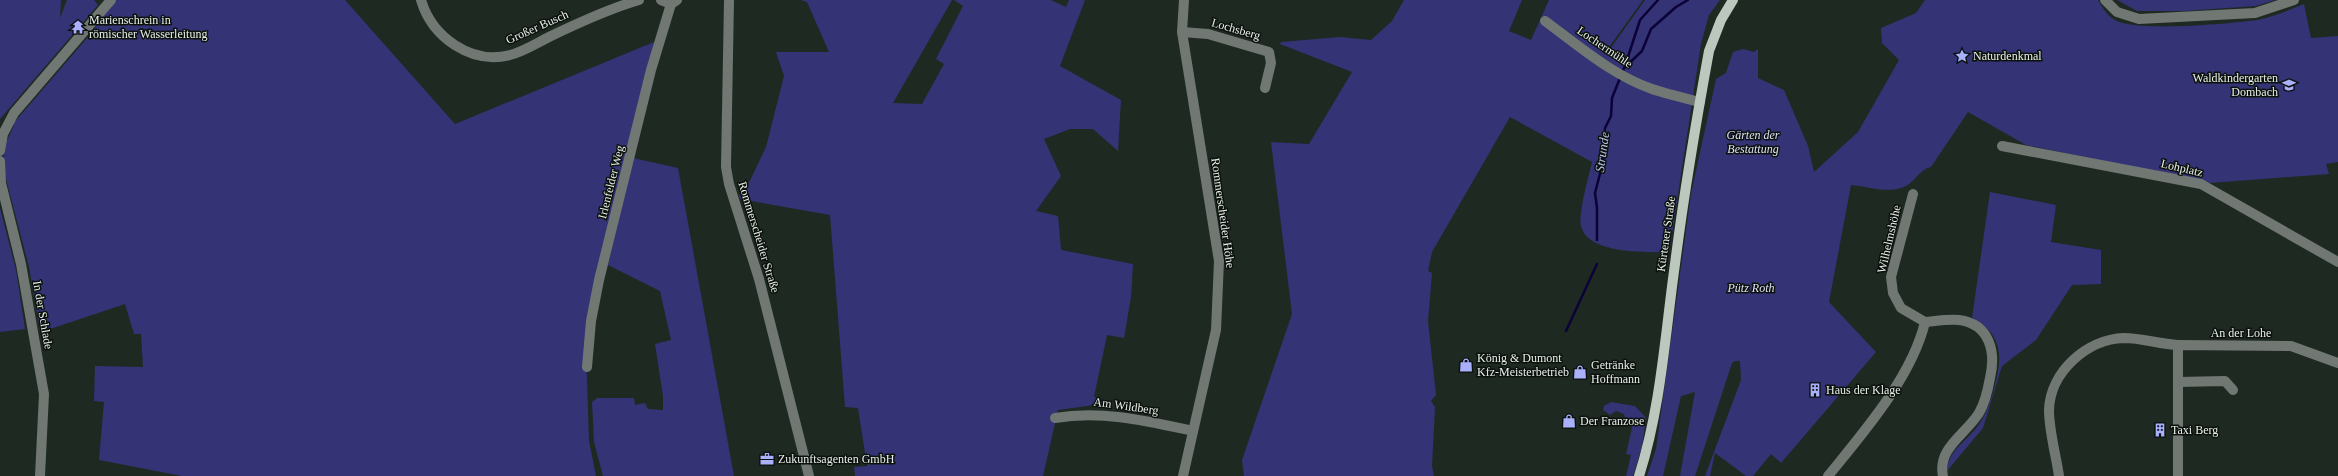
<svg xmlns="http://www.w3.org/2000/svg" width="2338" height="476" viewBox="0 0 2338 476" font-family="Georgia,serif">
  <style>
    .green { fill: #333376 }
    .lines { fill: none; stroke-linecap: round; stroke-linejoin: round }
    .stream { stroke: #0c0238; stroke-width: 2.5 }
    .minor { stroke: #717772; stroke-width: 10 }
    .major { stroke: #bcc8be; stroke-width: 10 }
    .labels { text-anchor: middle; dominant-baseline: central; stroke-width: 3; stroke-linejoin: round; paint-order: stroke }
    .poi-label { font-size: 12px; fill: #e8f0ea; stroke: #0c110d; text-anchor: start }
    .street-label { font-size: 12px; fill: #e8f0ea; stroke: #0c110d }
    .park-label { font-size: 12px; font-style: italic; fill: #dfe2f9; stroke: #0c110d }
    .water-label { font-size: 13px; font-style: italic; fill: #bdc3ee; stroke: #0c110d }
  </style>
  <rect width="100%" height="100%" fill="#1e2a21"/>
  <!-- green -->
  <g class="green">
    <path d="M 0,0 L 61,0 L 60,18 L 67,0 L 94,0 L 98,5 L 0,119 Z"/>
    <path d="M 115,0 L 345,0 L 455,124 L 654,42 L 586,348 L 589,441 L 596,476 L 182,476 L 99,460 L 104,402 L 94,401 L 95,366 L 143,367 L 141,334 L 134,334 L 125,304 L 44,331 L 40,331 L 29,267 L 4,171 L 4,147 L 14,125 L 12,125 L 88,37 Z"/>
    <path d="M 801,0 L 952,0 L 893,103 L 922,104 L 944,64 L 936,59 L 963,6 L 954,0 L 1051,0 L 1066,7 L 1069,0 L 1085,0 L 1060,66 L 1121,100 L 1118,151 L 1093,129 L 1070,129 L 1044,139 L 1061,176 L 1036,211 L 1058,216 L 1061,250 L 1133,264 L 1131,297 L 1124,338 L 1107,335 L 1094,397 L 1109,403 L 1058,410 L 1043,476 L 855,476 L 854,467 L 867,466 L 858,408 L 845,407 L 830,215 L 740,199 L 739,195 L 745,191 L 766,147 L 784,76 L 776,52 L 829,52 L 807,2 Z"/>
    <path d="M 1404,0 L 1522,0 L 1509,31 L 1531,40 L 1549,0 L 1643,0 L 1607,50 L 1608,52 L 1645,0 L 1720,0 L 1709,15 L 1701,44 L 1669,253 C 1646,251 1588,255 1581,226 C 1578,214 1589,175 1592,162 L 1510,117 L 1432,252 L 1428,271 L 1432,273 L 1428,321 L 1436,395 L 1431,401 L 1435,407 L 1432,466 L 1434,476 L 1244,476 L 1242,460 L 1292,314 L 1271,142 L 1309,144 L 1352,72 L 1280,44 L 1281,42 L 1340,37 L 1371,40 L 1392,21 Z"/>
    <path d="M 1925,0 L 2098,0 C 2103,9 2109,18 2119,22 C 2146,31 2227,24 2257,20 C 2273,17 2289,10 2304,4 L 2311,38 L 2338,36 L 2338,162 L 2326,164 L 2329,174 L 2210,183 L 2026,145 L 1968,112 L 1931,167 C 1921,169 1916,179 1909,184 C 1893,196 1868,186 1851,185 L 1829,302 L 1876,352 L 1781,463 L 1771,454 L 1753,476 L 1746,476 L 1715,453 L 1710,476 L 1705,476 L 1741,380 L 1740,361 L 1735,361 L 1732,363 L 1695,476 L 1680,476 L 1695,392 L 1681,396 L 1663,476 L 1647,476 L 1656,449 L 1691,194 L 1716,79 L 1726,73 L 1733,52 L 1743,49 L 1754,52 L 1758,49 L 1758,78 L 1784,90 L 1808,146 L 1814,172 L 1858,132 L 1899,60 L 1882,43 L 1881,28 L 1916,13 Z"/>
    <path d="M 2117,0 L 2275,0 L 2256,6 L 2185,11 L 2137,11 Z"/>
    <path d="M 633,158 L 678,168 L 734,476 L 603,476 L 594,442 L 592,402 L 597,398 L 634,398 L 635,405 L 645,403 L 648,409 L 663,410 L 663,396 L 655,344 L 671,340 L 660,291 L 608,265 Z"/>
    <path d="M 1990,192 L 2056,205 L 2051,242 L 2101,250 L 2101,284 L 2072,285 L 2036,340 L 2002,366 L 1983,428 L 1947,471 C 1948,450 1965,443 1977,427 C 1986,415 1991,401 1995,385 C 2003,355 2002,334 1972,318 Z"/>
    <path d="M 0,208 L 16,270 L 25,329 L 0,332 Z"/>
    <path d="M 1611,402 L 1635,406 L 1646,418 L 1642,447 L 1633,476 L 1626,476 L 1631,455 L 1626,454 L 1632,428 L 1626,421 L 1624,414 L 1616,411 L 1610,415 L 1603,410 L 1604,406 Z"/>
  </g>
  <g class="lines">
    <!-- stream -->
    <g class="stream">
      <path d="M 1625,66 L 1640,20 L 1658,0"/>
      <path d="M 1622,73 L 1624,68 L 1642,51 L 1651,29 L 1676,7 L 1688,0"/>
      <path d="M 1597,240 L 1597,208 L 1595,193 L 1603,162 L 1605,128 L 1611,116 L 1612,98 L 1620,78"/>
      <path d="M 1566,331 L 1597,264"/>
    </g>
    <!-- minor -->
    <g class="minor">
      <path d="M 421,0 C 432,37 471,65 510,55 C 523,52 537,43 549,37 C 578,23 608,9 639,0"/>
      <path d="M 661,0 L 671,4 L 677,0"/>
      <path d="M 729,0 L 726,167 L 729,184 L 759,279 L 809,476"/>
      <path d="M 2105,0 L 2117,12 L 2139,19 L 2255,13 L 2294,0"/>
      <path d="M 1545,21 C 1579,46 1612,75 1652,89 C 1667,94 1684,98 1700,102"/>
      <path d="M 1182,32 L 1208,34 L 1269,52 L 1271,63 L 1265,88"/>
      <path d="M 2002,146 L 2201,184 L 2338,262"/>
      <path d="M 0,151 L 3,134 L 14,113 L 111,0"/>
      <path d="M 0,161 L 1,183 L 21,264 L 44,394 L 40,476"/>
      <path d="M 1925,322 C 1936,321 1948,319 1959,320 C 1990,324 1996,352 1990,378 C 1988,389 1985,403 1979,413 C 1966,434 1937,448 1943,476"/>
      <path d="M 587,367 L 591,321 L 599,280 L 651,70 L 671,4"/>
      <path d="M 2178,382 L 2225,381 L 2233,390"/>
      <path d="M 1055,418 C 1102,410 1147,421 1193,431"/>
      <path d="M 1183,476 L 1216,330 L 1219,261 L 1182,32 L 1184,0"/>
      <path d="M 1828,476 C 1863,433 1912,377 1925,322 L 1901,308 L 1893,293 L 1891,277 L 1913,194"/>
      <path d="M 2059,476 C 2056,455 2049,431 2049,410 C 2050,372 2087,339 2124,338 C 2142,338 2159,344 2178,345"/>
      <path d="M 2178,476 L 2178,345 L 2291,346 L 2338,363"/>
    </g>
    <!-- major -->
    <path class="major" d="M 1639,476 C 1661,407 1665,335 1675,264 C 1684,193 1696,122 1709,51 L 1721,20 L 1733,0"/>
  </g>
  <!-- icons -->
  <defs>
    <g id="temple-bare" transform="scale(1.08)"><path d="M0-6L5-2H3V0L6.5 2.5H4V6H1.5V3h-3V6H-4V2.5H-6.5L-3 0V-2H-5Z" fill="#a9b0fc" stroke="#0c110d" stroke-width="2.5" paint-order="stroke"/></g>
    <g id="sight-bare" transform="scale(1.08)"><path d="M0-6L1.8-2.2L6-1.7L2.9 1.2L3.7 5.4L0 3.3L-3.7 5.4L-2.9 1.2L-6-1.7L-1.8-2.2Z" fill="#a9b0fc" stroke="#0c110d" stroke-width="2.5" paint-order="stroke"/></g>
    <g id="school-bare" transform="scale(1.08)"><path d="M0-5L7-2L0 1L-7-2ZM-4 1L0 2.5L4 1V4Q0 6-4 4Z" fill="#a9b0fc" stroke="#0c110d" stroke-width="2.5" paint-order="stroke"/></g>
    <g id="shop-bare" transform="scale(1.08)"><path d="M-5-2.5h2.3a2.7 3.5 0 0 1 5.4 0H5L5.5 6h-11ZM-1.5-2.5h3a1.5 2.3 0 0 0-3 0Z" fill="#a9b0fc" stroke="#0c110d" stroke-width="2.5" paint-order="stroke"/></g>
    <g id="building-bare" transform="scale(1.08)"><path d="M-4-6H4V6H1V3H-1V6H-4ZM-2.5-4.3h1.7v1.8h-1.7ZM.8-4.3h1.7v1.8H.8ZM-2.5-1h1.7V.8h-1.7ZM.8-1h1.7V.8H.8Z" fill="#a9b0fc" stroke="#0c110d" stroke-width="2.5" paint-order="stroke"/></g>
    <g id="office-bare" transform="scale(1.08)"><path d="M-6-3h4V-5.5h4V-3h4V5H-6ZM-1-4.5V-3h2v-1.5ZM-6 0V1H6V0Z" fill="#a9b0fc" stroke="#0c110d" stroke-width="2.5" paint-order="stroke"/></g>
  </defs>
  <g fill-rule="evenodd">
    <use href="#temple-bare" x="78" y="27"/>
    <use href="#sight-bare" x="1962" y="56"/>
    <use href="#school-bare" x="2289" y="85"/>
    <use href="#shop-bare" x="1466" y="365"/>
    <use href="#shop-bare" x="1580" y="372"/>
    <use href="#building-bare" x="1815" y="390"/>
    <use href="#shop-bare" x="1569" y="421"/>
    <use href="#building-bare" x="2160" y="430"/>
    <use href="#office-bare" x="767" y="459"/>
  </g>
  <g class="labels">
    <!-- poi labels -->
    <g class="poi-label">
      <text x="89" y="20">Marienschrein in<tspan x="89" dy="14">römischer Wasserleitung</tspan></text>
      <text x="1973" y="56">Naturdenkmal</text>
      <text x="2278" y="78" text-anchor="end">Waldkindergarten<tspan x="2278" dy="14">Dombach</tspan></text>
      <text x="1477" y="358">König &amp; Dumont<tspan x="1477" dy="14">Kfz-Meisterbetrieb</tspan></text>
      <text x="1591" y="365">Getränke<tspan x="1591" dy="14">Hoffmann</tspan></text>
      <text x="1826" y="390">Haus der Klage</text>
      <text x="1580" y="421">Der Franzose</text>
      <text x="2171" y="430">Taxi Berg</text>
      <text x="778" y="459">Zukunftsagenten GmbH</text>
    </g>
    <!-- street labels -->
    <g class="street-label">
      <text transform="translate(537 27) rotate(-24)">Großer Busch</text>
      <text transform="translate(1236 29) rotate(16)">Lochsberg</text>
      <text transform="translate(1605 47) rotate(34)">Lochermühle</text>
      <text transform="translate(2182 168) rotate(13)">Lohplatz</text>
      <text transform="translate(611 182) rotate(-76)">Irlenfelder Weg</text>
      <text transform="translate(1223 213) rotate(82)">Rommerscheider Höhe</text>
      <text transform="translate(1666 234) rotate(-82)">Kürtener Straße</text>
      <text transform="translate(759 237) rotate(73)">Rommerscheider Straße</text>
      <text transform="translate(1889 239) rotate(-77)">Wilhelmshöhe</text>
      <text transform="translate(43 315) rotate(80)">In der Schlade</text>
      <text x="2241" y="333">An der Lohe</text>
      <text transform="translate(1126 406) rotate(8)">Am Wildberg</text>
    </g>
    <!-- park labels -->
    <g class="park-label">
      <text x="1753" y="135">Gärten der<tspan x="1753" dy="14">Bestattung</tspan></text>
      <text x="1751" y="288">Pütz Roth</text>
    </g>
    <!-- water labels -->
    <g class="water-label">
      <text transform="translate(1602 152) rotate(-82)">Strunde</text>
    </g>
  </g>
</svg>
